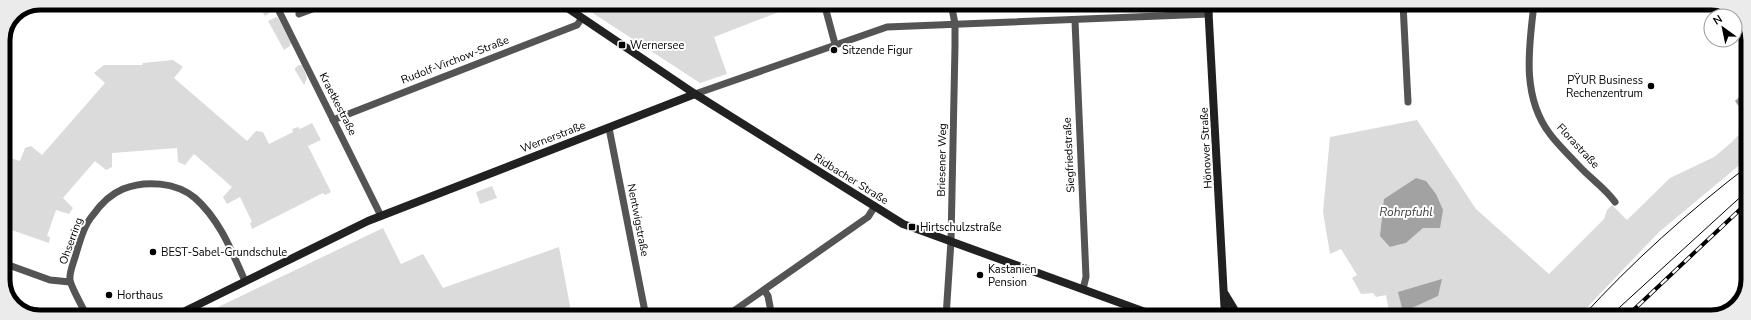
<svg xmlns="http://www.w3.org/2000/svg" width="1751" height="320" viewBox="0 0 1751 320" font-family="'Nunito Sans',sans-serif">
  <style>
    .green { fill: #dbdbdb; fill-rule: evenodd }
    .water { fill: #a2a2a2 }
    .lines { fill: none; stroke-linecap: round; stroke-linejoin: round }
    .street { stroke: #545454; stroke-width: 7 }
    .secondary { stroke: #212121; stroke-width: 8 }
    .tram { stroke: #000; stroke-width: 1 }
    .rail-casing { stroke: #000; stroke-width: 4 }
    .rail { stroke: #fff; stroke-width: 2.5; stroke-dasharray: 8; stroke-linecap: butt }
    .poi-dot { fill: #000; stroke: #fff; stroke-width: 1.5 }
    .labels { text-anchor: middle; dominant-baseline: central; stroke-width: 4; stroke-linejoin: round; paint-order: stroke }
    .poi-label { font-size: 11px; fill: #000; stroke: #fff; text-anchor: start }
    .street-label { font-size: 11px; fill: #000; stroke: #fff }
    .water-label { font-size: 12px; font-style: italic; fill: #434343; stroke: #fff }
    .rim { fill: none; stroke: #000; stroke-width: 5 }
  </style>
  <rect width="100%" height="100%" fill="#fff"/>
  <!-- green -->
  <g class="green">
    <path d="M 257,3 L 271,3 L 274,10 L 265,16 Z"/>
    <path d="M 596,3 L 802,3 L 714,37 L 727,74 L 700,83 L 585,8 Z"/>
    <path d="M 276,17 L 278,18 L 291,43 L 290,46 L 284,50 L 268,21 Z"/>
    <path d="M 173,60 L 183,67 L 174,78 L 247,141 L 256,131 L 263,132 L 269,144 L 293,132 L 292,129 L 298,127 L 300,129 L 312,123 L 321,140 L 308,146 L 331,192 L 325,195 L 323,193 L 252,229 L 250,223 L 252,222 L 240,197 L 227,204 L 223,197 L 232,187 L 194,154 L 185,165 L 178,162 L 177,148 L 112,153 L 112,167 L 106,170 L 95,161 L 63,198 L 73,208 L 69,214 L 56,210 L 47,236 L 50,237 L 49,243 L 3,227 L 3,156 L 20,161 L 25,148 L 31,146 L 42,155 L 105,83 L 94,73 L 104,65 L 142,65 L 143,63 Z"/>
    <path d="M 299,65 L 302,65 L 307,78 L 304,85 L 295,70 L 295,68 Z"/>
    <path d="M 1417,120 L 1476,209 L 1549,274 L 1604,219 L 1607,210 L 1612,205 L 1627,220 L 1670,178 L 1714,157 L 1732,142 L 1748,125 L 1748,158 L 1659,232 L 1578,317 L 1390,317 L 1386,295 L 1376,297 L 1373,293 L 1361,294 L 1352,278 L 1357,275 L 1341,249 L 1330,254 L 1323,212 L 1330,137 ZM 1416,178 L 1440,227 L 1423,228 L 1406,243 L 1390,247 L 1402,188 Z"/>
    <path d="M 492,186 L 497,198 L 480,204 L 476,192 Z"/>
    <path d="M 383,228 L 401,264 L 423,254 L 443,288 L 559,247 L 572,317 L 204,316 L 214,309 Z"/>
  </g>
  <!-- water -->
  <g class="water">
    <path d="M 1748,89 L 1748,111 L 1746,112 L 1742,111 L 1735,101 Z"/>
    <path d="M 1416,178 L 1426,181 L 1436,194 L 1443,210 L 1440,228 L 1423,228 L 1406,243 L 1390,247 L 1380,236 L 1384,199 Z"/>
    <path d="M 1442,279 L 1438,296 L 1403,312 L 1398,292 Z"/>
  </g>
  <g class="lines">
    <!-- street -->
    <g class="street">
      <path d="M 275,3 L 381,216"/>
      <path d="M 824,3 L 835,44"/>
      <path d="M 1209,4 L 1223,3"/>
      <path d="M 1403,4 L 1408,102"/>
      <path d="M 1534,4 C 1529,47 1521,96 1550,134 C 1558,145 1569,155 1579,166 C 1591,179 1605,188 1615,202"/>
      <path d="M 299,14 L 328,3"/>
      <path d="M 1075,21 L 1086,277 L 1083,289"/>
      <path d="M 695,94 L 887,27 L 1209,14"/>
      <path d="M 333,120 L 577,25 L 582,18"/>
      <path d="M 609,128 L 646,317"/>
      <path d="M 3,263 L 50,280 L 70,282"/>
      <path d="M 764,290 L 768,296 L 772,317"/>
      <path d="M 87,316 C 83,308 71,287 70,280 C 69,272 74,262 76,254 C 80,241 84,225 93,215 C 100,205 111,194 123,189 C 145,180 176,182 195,198 C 220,220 232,252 245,281"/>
      <path d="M 725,317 L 868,217 L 875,206"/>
      <path d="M 946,317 L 951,241 L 955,46 L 955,24 L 951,3"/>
    </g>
    <!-- secondary -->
    <g class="secondary">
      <path d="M 560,3 L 695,94 L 903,224 L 1159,317"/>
      <path d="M 1208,3 L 1225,317"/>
      <path d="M 1225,294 L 1239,317"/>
      <path d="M 175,316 L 368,221 L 695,94"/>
    </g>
    <!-- tram -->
    <g class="tram">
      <path d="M 1582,317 C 1633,261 1688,212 1748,166"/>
      <path d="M 1609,317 L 1747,191"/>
    </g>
    <!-- rail casing -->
    <g class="rail-casing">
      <path id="rail" d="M 1626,317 L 1747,203"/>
    </g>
    <!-- rail -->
    <use href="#rail" class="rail"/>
  </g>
  <!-- markers -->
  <g class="poi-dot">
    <rect x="618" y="41" width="8" height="8" rx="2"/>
    <circle cx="834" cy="50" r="4"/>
    <circle cx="1651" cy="86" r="4"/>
    <rect x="908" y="223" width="8" height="8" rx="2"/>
    <circle cx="153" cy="252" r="4"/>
    <circle cx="980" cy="275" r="4"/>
    <circle cx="109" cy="295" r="4"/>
  </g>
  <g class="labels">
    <!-- poi labels -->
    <g class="poi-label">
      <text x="630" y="45">Wernersee</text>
      <text x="842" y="50">Sitzende Figur</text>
      <text x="1643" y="80" text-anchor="end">PŸUR Business<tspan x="1643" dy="13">Rechenzentrum</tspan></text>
      <text x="920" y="227">Hirtschulzstraße</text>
      <text x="161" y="252">BEST-Sabel-Grundschule</text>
      <text x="988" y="269">Kastanien<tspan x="988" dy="13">Pension</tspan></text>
      <text x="117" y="295">Horthaus</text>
    </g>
    <!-- street labels -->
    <g class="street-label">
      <text transform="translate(455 60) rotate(-21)">Rudolf-Virchow-Straße</text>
      <text transform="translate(338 104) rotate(63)">Kraetkestraße</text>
      <text transform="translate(553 137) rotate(-21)">Wernerstraße</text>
      <text transform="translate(1578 146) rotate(47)">Florastraße</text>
      <text transform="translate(1206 148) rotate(-93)">Hönower Straße</text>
      <text transform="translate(1069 155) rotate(-93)">Siegfriedstraße</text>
      <text transform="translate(942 160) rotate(-89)">Briesener Weg</text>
      <text transform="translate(851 179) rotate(32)">Ridbacher Straße</text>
      <text transform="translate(638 220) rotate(79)">Nentwigstraße</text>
      <text transform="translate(71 241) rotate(-70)">Ohserring</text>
    </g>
    <!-- water labels -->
    <g class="water-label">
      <text x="1406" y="212">Rohrpfuhl</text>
    </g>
  </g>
  <!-- crop -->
  <path d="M0 0H1751V320H0ZM40 10H1711A30 30 0 0 1 1741 40V280A30 30 0 0 1 1711 310H40A30 30 0 0 1 10 280V40A30 30 0 0 1 40 10Z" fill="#ebebeb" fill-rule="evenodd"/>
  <path class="rim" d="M40 10H1711A30 30 0 0 1 1741 40V280A30 30 0 0 1 1711 310H40A30 30 0 0 1 10 280V40A30 30 0 0 1 40 10Z"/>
  <!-- north arrow -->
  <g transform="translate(1723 28) rotate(327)"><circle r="19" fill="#ffffff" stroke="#999999"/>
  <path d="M0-3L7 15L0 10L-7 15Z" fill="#000000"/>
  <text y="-6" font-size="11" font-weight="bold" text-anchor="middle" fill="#000000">N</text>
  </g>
</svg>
